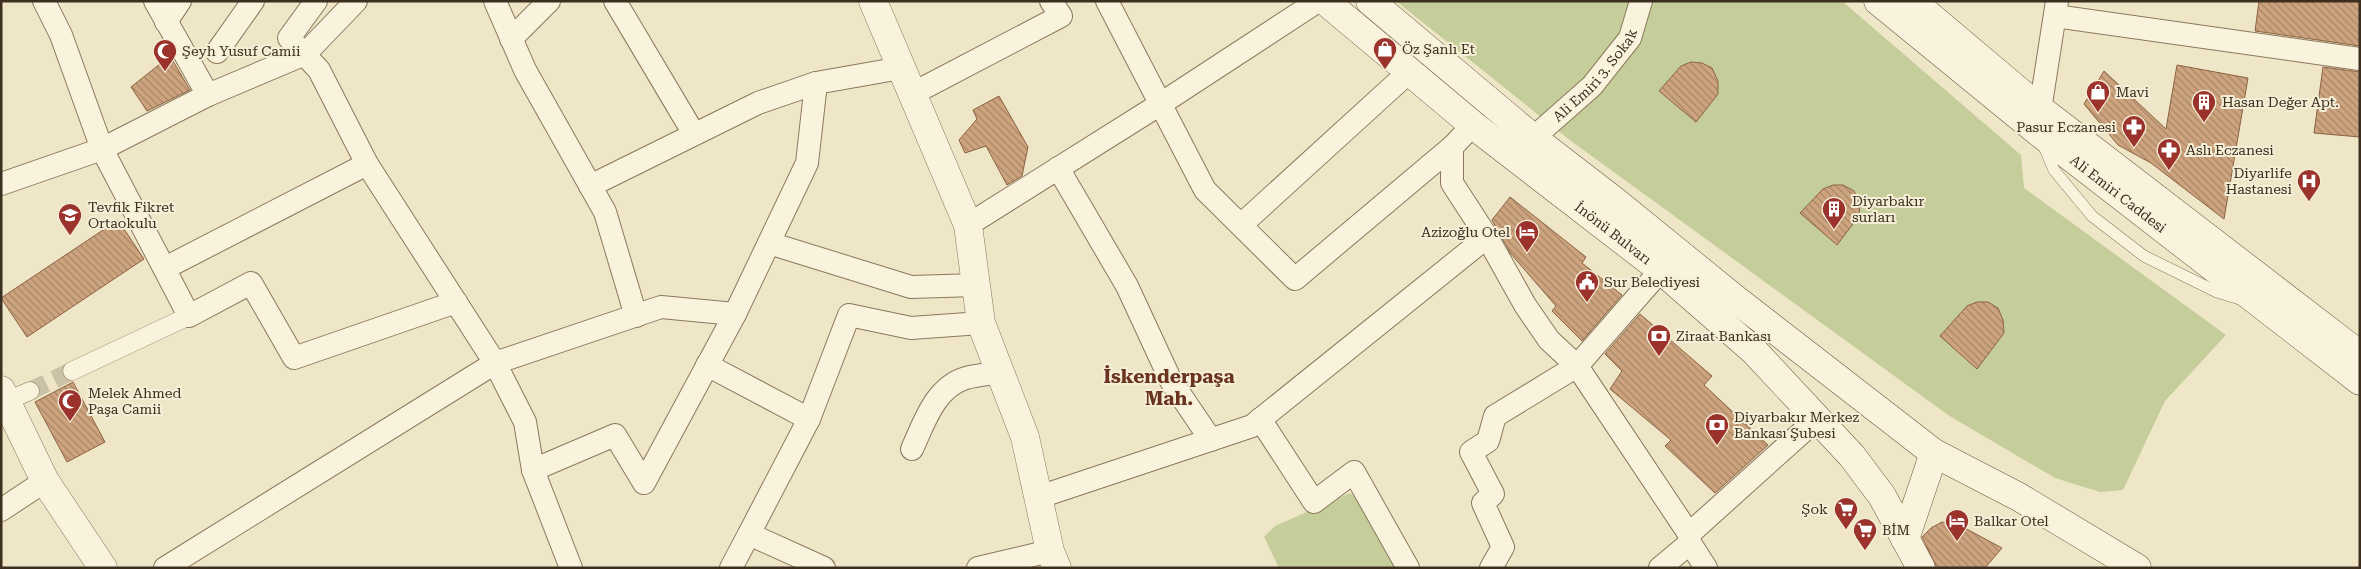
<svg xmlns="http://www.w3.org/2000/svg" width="2361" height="569" viewBox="0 0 2361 569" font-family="'Roboto Serif',serif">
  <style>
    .grass { fill: #c5ce9b }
    .building { fill: url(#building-back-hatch); stroke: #8b6342 }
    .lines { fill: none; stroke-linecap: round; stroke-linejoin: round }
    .pedestrian-tunnel { stroke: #cbc1a6; stroke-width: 18; stroke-dasharray: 18 9; stroke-linecap: butt }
    .service-casing { stroke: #8b785d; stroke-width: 12 }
    .pedestrian-casing { stroke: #8b785d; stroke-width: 19 }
    .minor-casing { stroke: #8b785d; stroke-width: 24 }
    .tertiary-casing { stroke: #8b785d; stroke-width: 29 }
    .secondary-casing { stroke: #6d5940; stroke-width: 29 }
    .service { stroke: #f9f2dc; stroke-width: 11 }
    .pedestrian { stroke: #f9f2dc; stroke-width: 18 }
    .minor { stroke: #f9f2dc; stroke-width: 22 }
    .tertiary { stroke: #f9f2dc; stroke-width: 28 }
    .secondary { stroke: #f9f2dc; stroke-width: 28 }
    .labels { text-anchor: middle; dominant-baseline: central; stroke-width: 4; stroke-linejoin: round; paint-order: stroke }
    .poi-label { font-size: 14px; fill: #3c2f20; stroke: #f6efd8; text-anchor: start }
    .street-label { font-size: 14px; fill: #3c2f20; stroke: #f6efd8 }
    .district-label { font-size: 19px; font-weight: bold; fill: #69331f; stroke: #f6efd8 }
  </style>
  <defs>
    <pattern id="building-back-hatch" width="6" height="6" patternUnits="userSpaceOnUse" patternTransform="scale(1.25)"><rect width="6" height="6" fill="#cda47e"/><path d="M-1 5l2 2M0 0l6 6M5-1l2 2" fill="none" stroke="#a88667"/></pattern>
  </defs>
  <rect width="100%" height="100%" fill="#efe6c8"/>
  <!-- grass -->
  <g class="grass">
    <path d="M 1396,1 L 1842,1 L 2021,155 L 2024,188 L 2226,335 L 2165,401 L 2123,490 L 2100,492 L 2055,478 L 1948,415 L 1571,141 Z"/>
    <path d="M 1350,493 L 1359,499 L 1399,568 L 1279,568 L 1264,537 L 1275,526 Z"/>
  </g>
  <!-- building -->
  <g class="building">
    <path d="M 2259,1 L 2360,1 L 2360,46 L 2255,31 Z"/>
    <path d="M 170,56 L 190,90 L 147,111 L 131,87 Z"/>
    <path d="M 1691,62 L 1702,63 L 1712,68 L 1718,81 L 1718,94 L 1696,122 L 1659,91 L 1681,66 Z"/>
    <path d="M 2177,65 L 2248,78 L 2224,219 L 2151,163 L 2118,145 L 2084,104 L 2104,71 L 2166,129 Z"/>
    <path d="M 2323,67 L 2360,72 L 2360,137 L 2314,133 Z"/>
    <path d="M 999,96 L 1028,147 L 1022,176 L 1007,185 L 986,146 L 965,153 L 959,140 L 977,119 L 973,110 Z"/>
    <path d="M 1833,185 L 1843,185 L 1854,191 L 1860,203 L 1859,216 L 1837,245 L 1800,213 L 1823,189 Z"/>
    <path d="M 1510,197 L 1586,257 L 1582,263 L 1622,295 L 1582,341 L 1552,311 L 1556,306 L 1511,254 L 1492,220 Z"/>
    <path d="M 118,220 L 144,259 L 27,337 L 1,298 Z"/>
    <path d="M 1977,302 L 1988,302 L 1998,308 L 2003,320 L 2004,333 L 1977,369 L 1940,336 L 1967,306 Z"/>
    <path d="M 1640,314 L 1712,376 L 1704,385 L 1768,445 L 1715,493 L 1665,446 L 1671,440 L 1610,389 L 1622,371 L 1605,354 Z"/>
    <path d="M 73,382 L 105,442 L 67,462 L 35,402 Z"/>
    <path d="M 1942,522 L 1961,526 L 2002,548 L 1985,568 L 1937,568 L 1922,537 L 1931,528 Z"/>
  </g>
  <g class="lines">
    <!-- pedestrian-tunnel -->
    <path class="pedestrian-tunnel" d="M 30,391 L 72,371"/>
    <!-- service casing -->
    <g class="service-casing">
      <path id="service" d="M 2043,144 L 2054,170 L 2092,216 L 2144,256 L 2217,292 L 2240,299"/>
    </g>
    <!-- pedestrian casing -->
    <g class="pedestrian-casing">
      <g id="pedestrian">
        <path d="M 72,371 L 189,316"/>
        <path d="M 6,401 L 30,391"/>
      </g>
    </g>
    <!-- minor casing -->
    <g class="minor-casing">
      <g id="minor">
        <path d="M 44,1 L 61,35 L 102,149 L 189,316 L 251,283 L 294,358 L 456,302"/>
        <path d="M 155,1 L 208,95"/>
        <path d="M 316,1 L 289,38 L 319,70 L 367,164 L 495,363 L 661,307 L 735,314 L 807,163 L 816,83"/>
        <path d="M 495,1 L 525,70 L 605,212 L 636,316"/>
        <path d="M 615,1 L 694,134"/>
        <path d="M 1107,1 L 1205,190 L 1295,279 L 1452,147 L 1473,125"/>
        <path d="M 2055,16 L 2360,59"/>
        <path d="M 166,22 L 180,1"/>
        <path d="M 511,39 L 549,1"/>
        <path d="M 217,52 L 253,1"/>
        <path d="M 912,94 L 1061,16 L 1051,1"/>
        <path d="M 2038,123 L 2057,1"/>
        <path id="s1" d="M 1533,138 L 1592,86 L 1630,38 L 1641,1"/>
        <path d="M 1452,147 L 1452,183 L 1487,237 L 1525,305 L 1549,340 L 1577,366 L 1689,534 L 1690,543 L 1706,568"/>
        <path d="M 1058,168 L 1127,286 L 1171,381 L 1211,440"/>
        <path d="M 1,184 L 102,149 L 208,95 L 305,54 L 356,1"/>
        <path d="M 590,186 L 758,103 L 816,83 L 901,68"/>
        <path d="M 968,225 L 1162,103 L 1318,1"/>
        <path d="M 1241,225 L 1410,71"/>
        <path d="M 769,243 L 911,287 L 976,285"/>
        <path d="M 165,268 L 367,164"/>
        <path d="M 707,365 L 809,419 L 849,315 L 911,328 L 981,323"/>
        <path d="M 1260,419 L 1314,502 L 1354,472 L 1408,568"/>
        <path d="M 912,449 C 924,423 935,387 966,378 C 977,375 990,374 1001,372"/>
        <path d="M 533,470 L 571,568"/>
        <path d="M 1039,497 L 1252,426 L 1487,237"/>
        <path d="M 1,510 L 45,481"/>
        <path d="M 749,534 L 809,419"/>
        <path d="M 1689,534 L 1818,418"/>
        <path d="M 165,568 L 495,363 L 525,422 L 533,470 L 615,435 L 644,483 L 735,314"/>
        <path d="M 731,568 L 749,534 L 824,568"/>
        <path d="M 978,568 L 1050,551"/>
        <path d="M 1491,568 L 1503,547 L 1483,503 L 1493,494 L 1471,452 L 1488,441 L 1495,416 L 1577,366 L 1661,270"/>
        <path d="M 1660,568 L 1690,543"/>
      </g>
    </g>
    <!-- tertiary casing -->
    <g class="tertiary-casing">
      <g id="tertiary">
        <path d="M 873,1 L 968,225 L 981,323 L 1025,437 L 1050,551 L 1057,568"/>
        <path d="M 1,390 L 45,481 L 103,568"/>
      </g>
    </g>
    <!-- secondary casing -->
    <g class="secondary-casing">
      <g id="secondary">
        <path id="s2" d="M 1325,1 L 1473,125 L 1661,270 L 1754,351 L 1852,456 L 1882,496 L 1921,568"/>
        <path d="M 1370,1 L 1533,138 L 1616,202 L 1734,298 L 1934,453 L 2019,497 L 2137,568"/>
        <path id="s3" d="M 1878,1 L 2037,131 L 2360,381"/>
        <path d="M 1912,1 L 2040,109 L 2360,355"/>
        <path d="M 1905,539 L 1934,453"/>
      </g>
    </g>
    <!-- service -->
    <use href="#service" class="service"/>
    <!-- pedestrian -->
    <use href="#pedestrian" class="pedestrian"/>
    <!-- minor -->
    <use href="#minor" class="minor"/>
    <!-- tertiary -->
    <use href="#tertiary" class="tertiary"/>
    <!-- secondary -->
    <use href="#secondary" class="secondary"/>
  </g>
  <!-- icons -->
  <defs>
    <g id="shop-pin" transform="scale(1.25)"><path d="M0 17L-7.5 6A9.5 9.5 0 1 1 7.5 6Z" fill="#9b322c" stroke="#f6efd8"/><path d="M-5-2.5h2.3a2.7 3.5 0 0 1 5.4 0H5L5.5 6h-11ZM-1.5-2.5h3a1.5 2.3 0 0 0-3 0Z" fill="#fff"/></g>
    <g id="mosque-pin" transform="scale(1.25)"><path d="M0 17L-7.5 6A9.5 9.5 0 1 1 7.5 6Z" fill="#9b322c" stroke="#f6efd8"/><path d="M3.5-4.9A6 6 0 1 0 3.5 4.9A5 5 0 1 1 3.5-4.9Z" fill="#fff"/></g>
    <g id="building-pin" transform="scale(1.25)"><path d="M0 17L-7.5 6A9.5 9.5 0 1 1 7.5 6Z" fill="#9b322c" stroke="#f6efd8"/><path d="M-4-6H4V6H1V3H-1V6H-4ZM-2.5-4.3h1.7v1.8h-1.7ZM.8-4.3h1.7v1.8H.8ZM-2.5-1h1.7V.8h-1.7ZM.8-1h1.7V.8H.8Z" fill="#fff"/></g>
    <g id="pharmacy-pin" transform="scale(1.25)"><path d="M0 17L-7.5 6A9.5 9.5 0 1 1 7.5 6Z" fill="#9b322c" stroke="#f6efd8"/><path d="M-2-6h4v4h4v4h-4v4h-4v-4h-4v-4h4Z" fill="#fff"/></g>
    <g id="hospital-pin" transform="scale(1.25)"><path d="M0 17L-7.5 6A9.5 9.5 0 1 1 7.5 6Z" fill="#9b322c" stroke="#f6efd8"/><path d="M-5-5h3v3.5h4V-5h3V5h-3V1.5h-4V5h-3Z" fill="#fff"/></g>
    <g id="school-pin" transform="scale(1.25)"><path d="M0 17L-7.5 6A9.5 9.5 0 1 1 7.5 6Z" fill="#9b322c" stroke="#f6efd8"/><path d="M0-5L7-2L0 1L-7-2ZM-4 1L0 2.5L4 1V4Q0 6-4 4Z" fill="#fff"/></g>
    <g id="hotel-pin" transform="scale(1.25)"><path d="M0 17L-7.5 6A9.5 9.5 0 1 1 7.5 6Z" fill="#9b322c" stroke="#f6efd8"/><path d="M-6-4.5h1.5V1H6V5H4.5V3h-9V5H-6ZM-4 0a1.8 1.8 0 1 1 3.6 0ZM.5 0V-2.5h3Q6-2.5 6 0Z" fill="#fff"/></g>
    <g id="civic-pin" transform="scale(1.25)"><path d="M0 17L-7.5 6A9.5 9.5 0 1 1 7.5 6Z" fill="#9b322c" stroke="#f6efd8"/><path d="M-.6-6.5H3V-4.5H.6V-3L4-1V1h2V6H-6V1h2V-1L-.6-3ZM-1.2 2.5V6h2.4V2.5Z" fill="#fff"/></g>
    <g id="bank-pin" transform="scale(1.25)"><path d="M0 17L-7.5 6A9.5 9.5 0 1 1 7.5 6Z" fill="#9b322c" stroke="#f6efd8"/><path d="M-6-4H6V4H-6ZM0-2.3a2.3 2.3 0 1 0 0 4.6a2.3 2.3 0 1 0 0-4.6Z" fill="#fff"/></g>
    <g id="supermarket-pin" transform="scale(1.25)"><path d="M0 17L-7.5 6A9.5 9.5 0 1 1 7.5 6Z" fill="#9b322c" stroke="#f6efd8"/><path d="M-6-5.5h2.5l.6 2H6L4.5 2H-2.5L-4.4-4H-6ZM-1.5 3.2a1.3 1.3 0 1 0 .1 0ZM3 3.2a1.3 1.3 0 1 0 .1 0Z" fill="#fff"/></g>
  </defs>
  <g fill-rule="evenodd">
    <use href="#shop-pin" x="1385" y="49"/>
    <use href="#mosque-pin" x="165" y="51"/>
    <use href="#shop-pin" x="2098" y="92"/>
    <use href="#building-pin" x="2204" y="102"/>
    <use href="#pharmacy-pin" x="2134" y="127"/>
    <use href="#pharmacy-pin" x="2169" y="150"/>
    <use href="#hospital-pin" x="2309" y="181"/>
    <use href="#building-pin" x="1834" y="209"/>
    <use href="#school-pin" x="70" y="215"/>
    <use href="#hotel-pin" x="1527" y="232"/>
    <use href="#civic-pin" x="1587" y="282"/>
    <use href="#bank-pin" x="1659" y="336"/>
    <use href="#mosque-pin" x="70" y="401"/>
    <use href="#bank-pin" x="1717" y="425"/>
    <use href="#supermarket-pin" x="1846" y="509"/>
    <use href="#hotel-pin" x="1957" y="521"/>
    <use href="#supermarket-pin" x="1865" y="530"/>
  </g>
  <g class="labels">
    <!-- poi labels -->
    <g class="poi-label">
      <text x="1402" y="49">Öz Şanlı Et</text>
      <text x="182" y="51">Şeyh Yusuf Camii</text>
      <text x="2116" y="92">Mavi</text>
      <text x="2222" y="102">Hasan Değer Apt.</text>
      <text x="2116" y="127" text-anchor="end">Pasur Eczanesi</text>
      <text x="2186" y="150">Aslı Eczanesi</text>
      <text x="2292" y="173" text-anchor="end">Diyarlife<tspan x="2292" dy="16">Hastanesi</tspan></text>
      <text x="1852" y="201">Diyarbakır<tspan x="1852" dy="16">surları</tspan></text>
      <text x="88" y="207">Tevfik Fikret<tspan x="88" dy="16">Ortaokulu</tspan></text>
      <text x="1510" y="232" text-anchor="end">Azizoğlu Otel</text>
      <text x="1604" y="282">Sur Belediyesi</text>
      <text x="1676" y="336">Ziraat Bankası</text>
      <text x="88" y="393">Melek Ahmed<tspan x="88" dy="16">Paşa Camii</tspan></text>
      <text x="1734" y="417">Diyarbakır Merkez<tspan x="1734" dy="16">Bankası Şubesi</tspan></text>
      <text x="1828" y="509" text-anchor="end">Şok</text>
      <text x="1974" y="521">Balkar Otel</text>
      <text x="1882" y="530">BİM</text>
    </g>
    <!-- street labels -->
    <g class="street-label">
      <text stroke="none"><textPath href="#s1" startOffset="89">Ali Emiri 3. Sokak</textPath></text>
      <text stroke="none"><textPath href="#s3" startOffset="308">Ali Emiri Caddesi</textPath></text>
      <text stroke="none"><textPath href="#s2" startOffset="370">İnönü Bulvarı</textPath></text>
    </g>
    <!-- district labels -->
    <g class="district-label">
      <text x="1169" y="376">İskenderpaşa<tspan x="1169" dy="22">Mah.</tspan></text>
    </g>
  </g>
  <!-- border -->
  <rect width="2361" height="569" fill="none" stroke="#3c2f20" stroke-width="5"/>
</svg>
